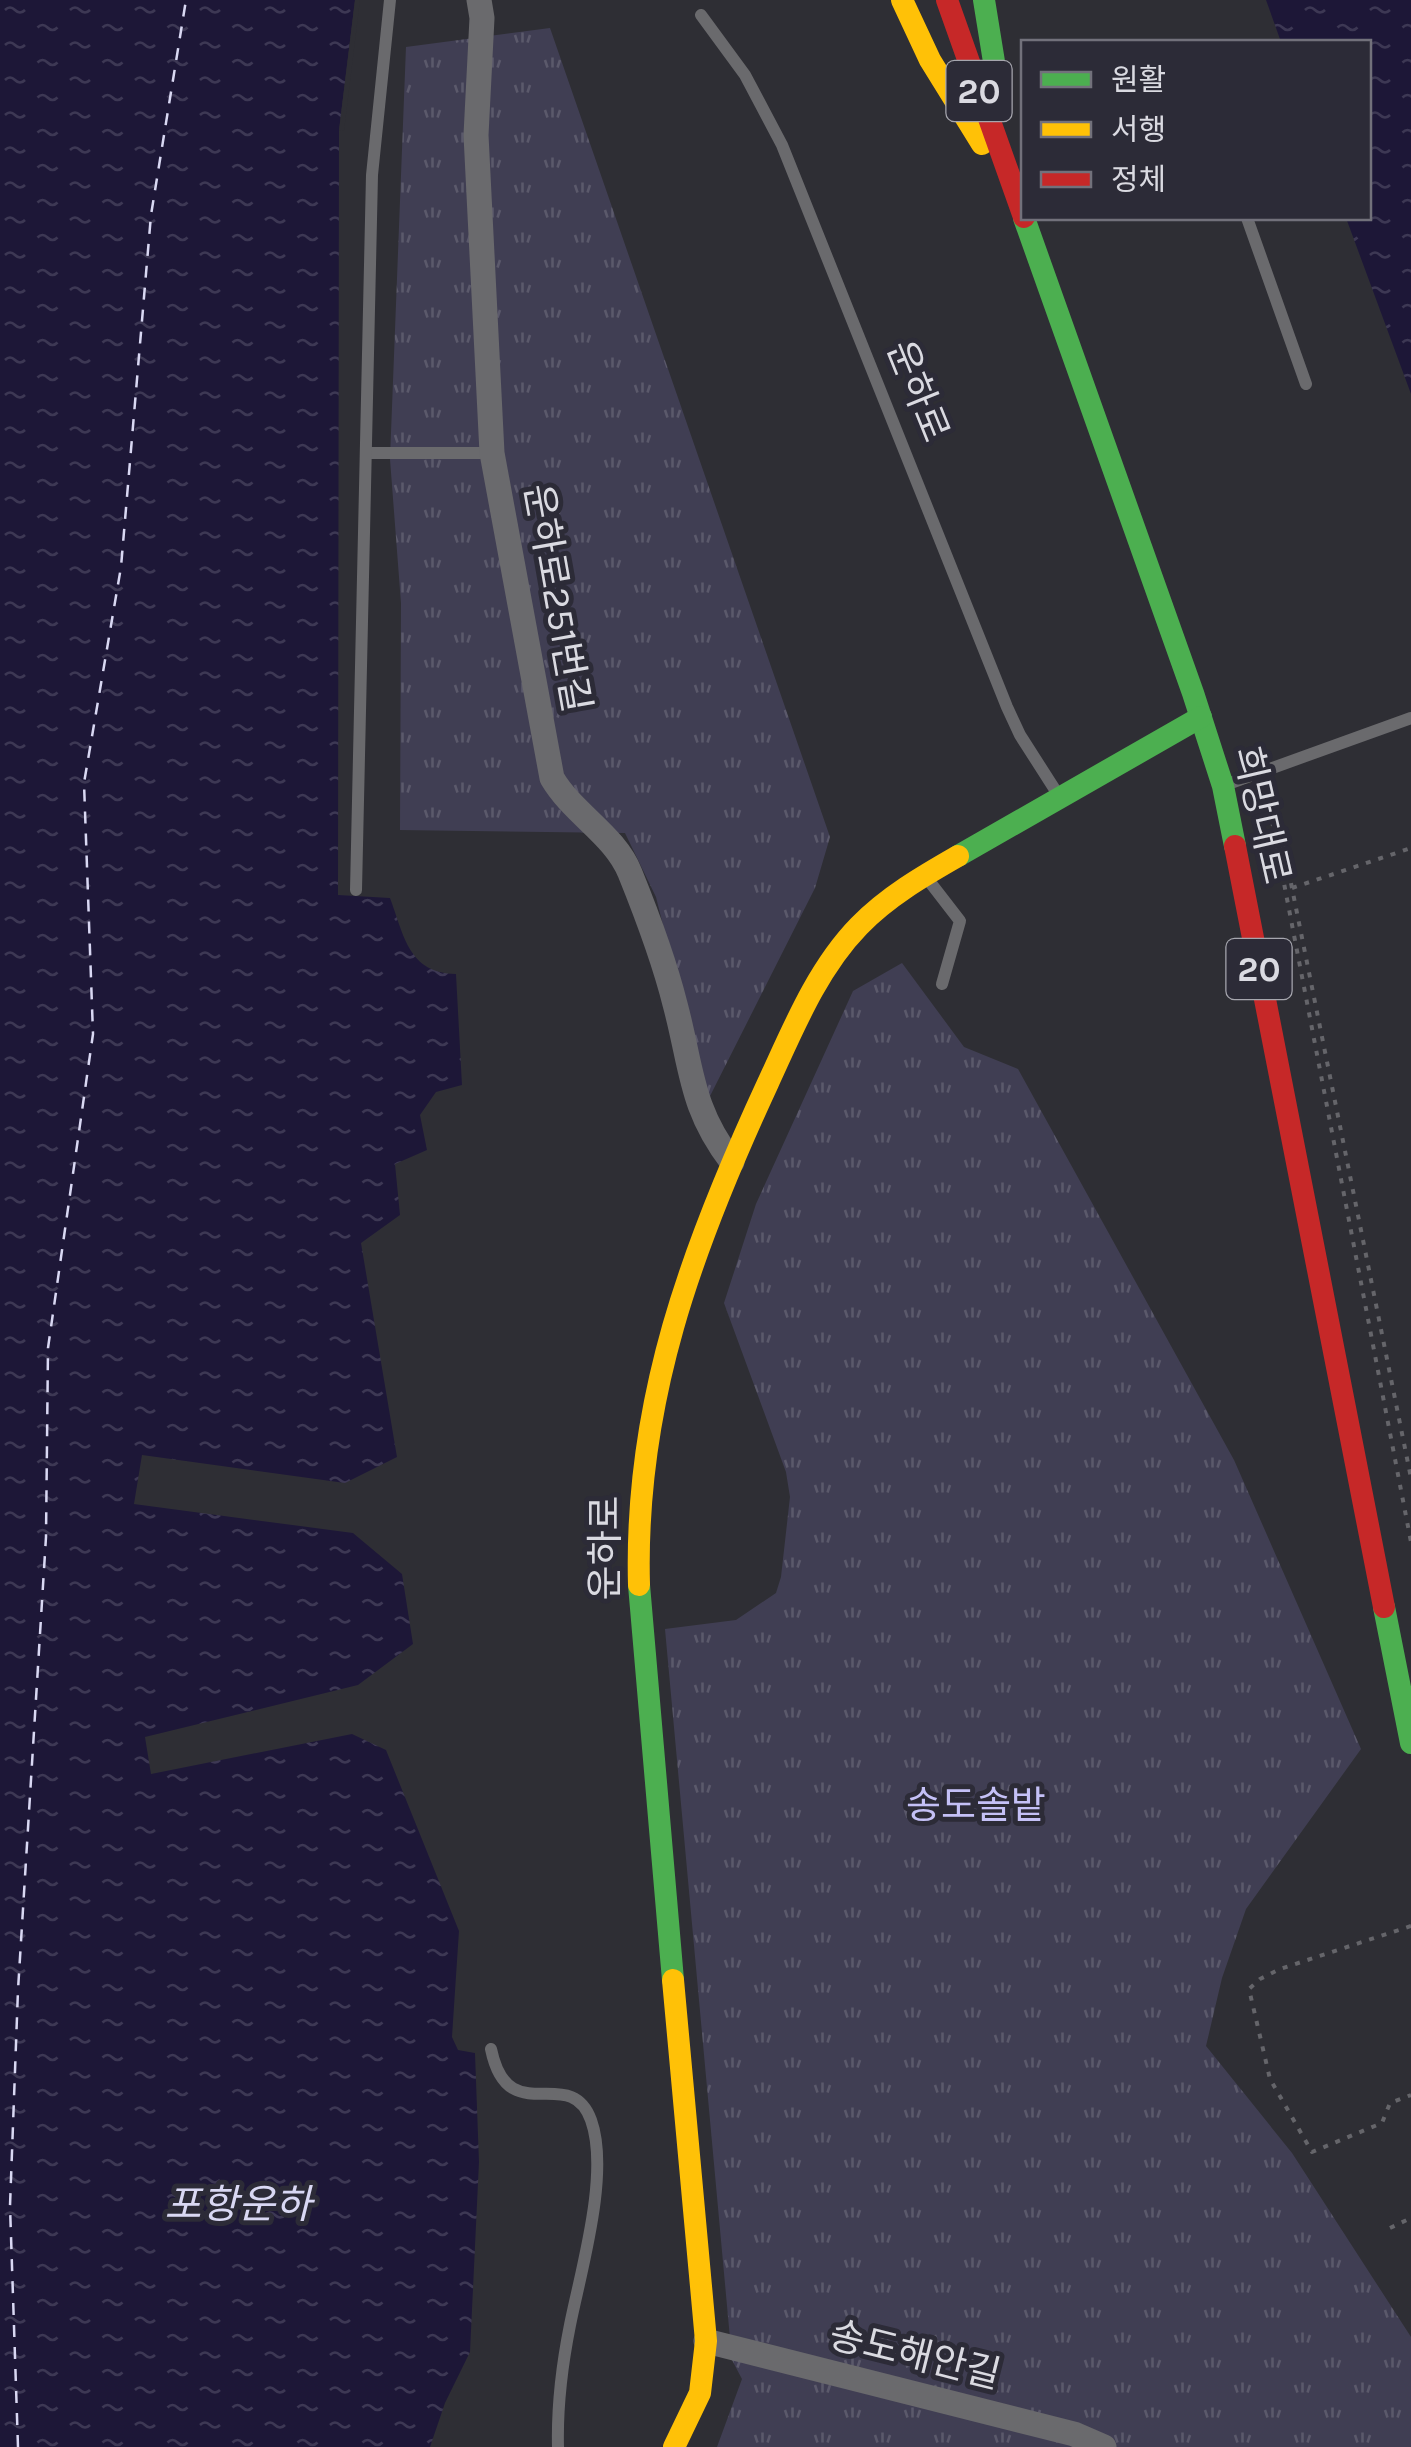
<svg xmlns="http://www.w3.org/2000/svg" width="1411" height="2447" viewBox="0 0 1411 2447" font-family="Karla,'Noto Sans KR',sans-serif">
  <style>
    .park { fill: url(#park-tufts) }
    .water { fill: url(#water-ripples) }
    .pier { fill: #2e2e34 }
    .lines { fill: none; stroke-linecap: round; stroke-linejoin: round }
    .ferry { stroke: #d9d8f3; stroke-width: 2.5; stroke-dasharray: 12 10; stroke-linecap: butt }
    .path { stroke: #65656a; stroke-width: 4; stroke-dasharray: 5 8; stroke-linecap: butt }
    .lane { stroke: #6a6a6d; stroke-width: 12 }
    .street { stroke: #6a6a6d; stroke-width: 25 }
    .fast { stroke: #4caf50; stroke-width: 22 }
    .slow { stroke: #ffc107; stroke-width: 22 }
    .jam { stroke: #c62828; stroke-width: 22 }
    .labels { text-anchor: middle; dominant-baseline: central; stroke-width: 10; stroke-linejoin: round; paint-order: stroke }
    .shield { fill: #2c2b37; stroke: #a6a6ae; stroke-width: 2.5 }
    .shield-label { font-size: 35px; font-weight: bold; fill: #dadae1 }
    .street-label { font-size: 38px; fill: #dadae1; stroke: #2c2b37 }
    .park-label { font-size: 38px; fill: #c4c0f6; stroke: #2c2b37 }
    .water-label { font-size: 40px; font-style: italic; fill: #d9d8f3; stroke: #2c2b37 }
  </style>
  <defs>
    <pattern id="park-tufts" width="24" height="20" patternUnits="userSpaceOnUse" patternTransform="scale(2.5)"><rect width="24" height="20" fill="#403e53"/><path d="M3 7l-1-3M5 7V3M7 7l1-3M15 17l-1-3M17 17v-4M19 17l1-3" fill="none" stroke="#5b596b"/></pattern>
    <pattern id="water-ripples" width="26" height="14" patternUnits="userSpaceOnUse" patternTransform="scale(2.5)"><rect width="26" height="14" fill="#1d1737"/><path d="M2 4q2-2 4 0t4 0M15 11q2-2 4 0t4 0" fill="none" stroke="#3d3854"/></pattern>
  </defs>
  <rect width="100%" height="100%" fill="#2e2e34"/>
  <!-- park -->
  <g class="park">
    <path d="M 550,28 L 830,837 L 815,888 L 707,1102 L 656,897 L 625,833 L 400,830 L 401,603 L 390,459 L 406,47 Z"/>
    <path d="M 902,963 L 964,1047 L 1018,1069 L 1234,1460 L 1361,1749 L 1246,1909 L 1222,1978 L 1206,2046 L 1292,2153 L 1411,2337 L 1411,2447 L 717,2447 L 742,2379 L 732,2360 L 665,1629 L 736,1620 L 776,1593 L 781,1577 L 790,1497 L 786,1472 L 724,1303 L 756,1204 L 853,991 Z"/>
  </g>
  <!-- water -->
  <g class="water">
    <path d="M 0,0 L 355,0 L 339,131 L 338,895 L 390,898 C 404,935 408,973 456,974 L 462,1085 L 436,1092 L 420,1115 L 427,1150 L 395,1164 L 400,1215 L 361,1243 L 397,1457 L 345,1483 L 142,1455 L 134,1504 L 353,1533 L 402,1574 L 413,1644 L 358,1685 L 145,1737 L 151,1774 L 352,1734 L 386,1750 L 459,1931 L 452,2037 L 458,2050 L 475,2053 L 479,2162 L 470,2352 L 445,2403 L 430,2447 L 0,2447 Z"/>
    <path d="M 1266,0 L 1411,0 L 1411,394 L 1346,218 L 1368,218 L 1368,42 L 1281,42 Z"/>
  </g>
  <!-- pier -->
  <path class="pier" d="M 355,0 L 360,0 L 344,131 L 339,130 Z"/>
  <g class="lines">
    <!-- ferry -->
    <path class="ferry" d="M 18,2447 L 10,2206 L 18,1990 L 46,1537 L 48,1348 L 93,1034 L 84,783 L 121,567 L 151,215 L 186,0"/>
    <!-- path -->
    <g class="path">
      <path d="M 1273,794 L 1411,1478"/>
      <path d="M 1272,821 L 1411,1542"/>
      <path d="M 1292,888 L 1411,848"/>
      <path d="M 1411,1926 L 1280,1969 L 1260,1979 L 1249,1989 L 1270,2079 L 1312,2152 L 1382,2123 L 1390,2103 L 1411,2095"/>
      <path d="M 1390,2228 L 1411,2218"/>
    </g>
    <!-- lane -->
    <g class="lane">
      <path d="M 701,15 L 745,75 L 782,145 L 1007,707 L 1020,735 L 1059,796"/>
      <path d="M 1247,218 L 1306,384"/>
      <path d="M 366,453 L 492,453"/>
      <path d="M 1225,785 L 1411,718"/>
      <path d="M 926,877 L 960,921 L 942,984"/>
      <path d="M 356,890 L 372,175 L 390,0"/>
      <path d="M 491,2049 C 508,2132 570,2062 591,2120 C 610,2173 581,2270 570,2325 C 562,2365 557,2406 558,2447"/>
    </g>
    <!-- street -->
    <g class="street">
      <path d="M 479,0 L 482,18 L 476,135 L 492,453 L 552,778 C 573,814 615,835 630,873 C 647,915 664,960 675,1004 C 692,1067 690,1108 732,1162"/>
      <path d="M 706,2341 L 1074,2434 L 1104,2447"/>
    </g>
    <!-- fast -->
    <g class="fast">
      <path d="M 984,0 L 1001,105"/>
      <path d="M 1024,218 L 1193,693 L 1223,786 L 1235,846"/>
      <path d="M 958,856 L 1201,717"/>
      <path d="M 639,1585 L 673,1980"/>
      <path d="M 1384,1607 L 1411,1743"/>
    </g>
    <!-- slow -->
    <g class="slow">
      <path d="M 902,0 L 930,60 L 982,144"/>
      <path d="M 639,1585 C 634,1402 692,1247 768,1083 C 793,1029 817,969 859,926 C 887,897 923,876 958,856"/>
      <path d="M 673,1980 L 706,2341 L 700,2393 L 674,2447"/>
    </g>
    <!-- jam -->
    <g class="jam">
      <path d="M 947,0 L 1024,217"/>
      <path d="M 1235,846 L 1384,1607"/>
    </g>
  </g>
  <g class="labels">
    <!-- shield labels -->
    <g class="shield">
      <rect x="946.5" y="61" width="65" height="60" rx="8"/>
      <rect x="1226.5" y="939" width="65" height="60" rx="8"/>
    </g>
    <g class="shield-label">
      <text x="979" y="91">20</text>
      <text x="1259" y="969">20</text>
    </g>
    <!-- street labels -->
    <g class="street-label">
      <text transform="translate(918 391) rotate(68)">운하로</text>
      <text transform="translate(557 598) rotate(80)">운하로251번길</text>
      <text transform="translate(1262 815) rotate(77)">희망대로</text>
      <text transform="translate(605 1548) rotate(-90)">운하로</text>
      <text transform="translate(915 2355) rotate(14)">송도해안길</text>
    </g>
    <!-- park labels -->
    <g class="park-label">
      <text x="976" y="1805">송도솔밭</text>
    </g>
    <!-- water labels -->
    <g class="water-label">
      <text x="238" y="2204">포항운하</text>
    </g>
  </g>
  <!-- legend -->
  <rect x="1021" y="40" width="350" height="180" fill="#2c2b37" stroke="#72717b" stroke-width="2.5"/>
  <rect x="1041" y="72" width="50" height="15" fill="#4caf50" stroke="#72717b" stroke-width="2.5"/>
  <text x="1111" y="90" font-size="30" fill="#dadae1">원활</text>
  <rect x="1041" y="122" width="50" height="15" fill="#ffc107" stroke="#72717b" stroke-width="2.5"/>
  <text x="1111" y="140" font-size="30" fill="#dadae1">서행</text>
  <rect x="1041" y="172" width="50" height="15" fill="#c62828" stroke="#72717b" stroke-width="2.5"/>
  <text x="1111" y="190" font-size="30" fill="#dadae1">정체</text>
</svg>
